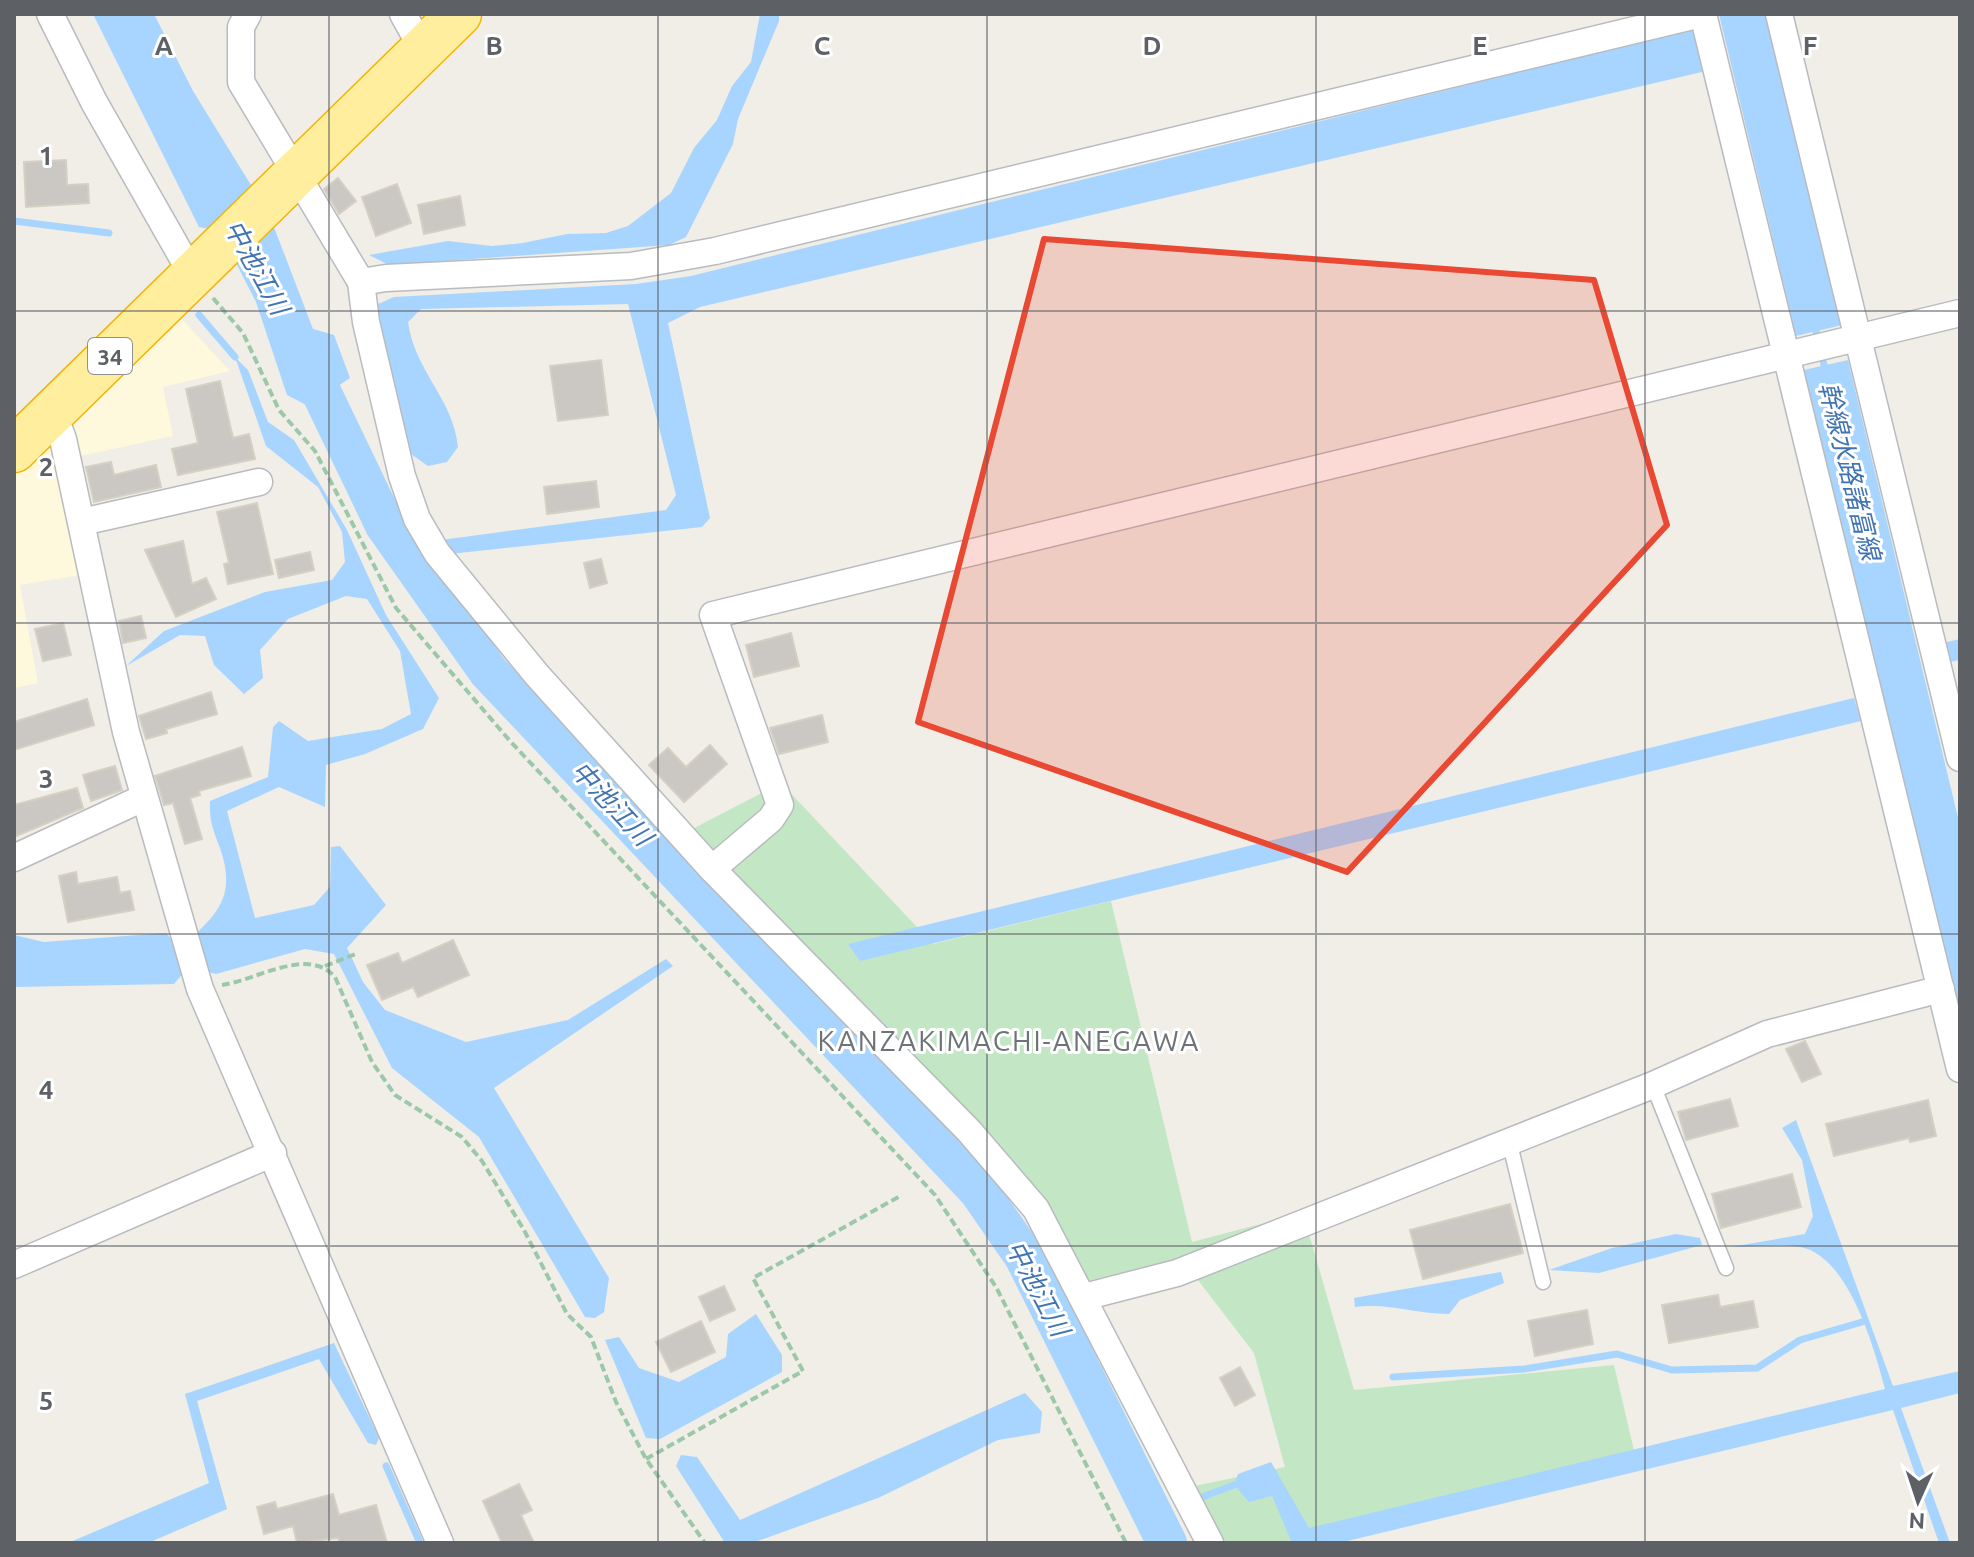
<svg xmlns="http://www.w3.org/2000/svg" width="1974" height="1557" viewBox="0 0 1974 1557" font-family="Ubuntu,'Noto Sans JP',sans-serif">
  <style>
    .commercial { fill: #fef8dd }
    .green { fill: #c3e7c4 }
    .water { fill: #a7d5ff }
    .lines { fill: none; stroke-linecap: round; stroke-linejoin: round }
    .stream { stroke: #a7d5ff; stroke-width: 7 }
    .river { stroke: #a7d5ff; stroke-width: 40 }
    .building { fill: #cbc8c3; stroke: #d5d0c4; stroke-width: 2 }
    .service-casing { stroke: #b8bbbf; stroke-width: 17 }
    .minor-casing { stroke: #b8bbbf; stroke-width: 29 }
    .trunk-casing { stroke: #f5b300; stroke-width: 47 }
    .path { stroke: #9cc8aa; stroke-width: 4; stroke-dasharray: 8 4; stroke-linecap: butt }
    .service { stroke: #fff; stroke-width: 14 }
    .minor { stroke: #fff; stroke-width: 26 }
    .trunk { stroke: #feee9e; stroke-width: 44 }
    .marked { fill: #e94832; fill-opacity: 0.2; stroke: #e94832; stroke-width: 6; stroke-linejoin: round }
    .grid { fill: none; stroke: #5d6166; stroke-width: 2; stroke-opacity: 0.55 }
    .labels { text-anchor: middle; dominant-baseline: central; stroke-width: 6; stroke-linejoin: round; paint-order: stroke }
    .shield { fill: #fff; stroke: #8e9094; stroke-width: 2 }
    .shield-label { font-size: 22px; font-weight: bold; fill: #5d6166 }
    .water-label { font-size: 26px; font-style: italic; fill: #4274b2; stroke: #fff }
    .quarter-label { font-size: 28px; letter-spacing: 2px; fill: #6e7378; stroke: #fff }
    .grid-label { font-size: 26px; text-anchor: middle; font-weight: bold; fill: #5d6166; stroke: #fff; stroke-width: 6; stroke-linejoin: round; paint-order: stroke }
  </style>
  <rect width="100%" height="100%" fill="#f0eee6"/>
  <!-- commercial -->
  <path class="commercial" d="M 181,318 L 230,371 L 163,387 L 173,436 L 62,460 L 87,574 L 20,585 L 38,683 L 14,688 L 14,476 Z"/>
  <!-- green -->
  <path class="green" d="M 781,783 L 933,944 L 1111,901 L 1192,1242 L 1303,1213 L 1354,1390 L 1614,1365 L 1636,1459 L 1309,1543 L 1199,1543 L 1171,1491 L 1285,1467 L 1254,1353 L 1181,1258 L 1067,1286 L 1027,1209 L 677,837 Z"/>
  <!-- water -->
  <g class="water">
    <path d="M 93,14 L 154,14 L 193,91 L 254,190 L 219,231 L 199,227 Z"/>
    <path d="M 760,14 L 779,14 L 779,21 L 738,119 L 733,144 L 686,237 L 669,245 L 389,265 L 369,255 L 448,241 L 492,246 L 523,243 L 567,234 L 606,233 L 628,226 L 671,193 L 694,148 L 717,120 L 732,86 L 751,62 Z"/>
    <path d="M 1719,14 L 1765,14 L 1842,325 L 1796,336 Z"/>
    <path d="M 1695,29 L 1706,71 L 700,307 L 668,323 L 710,518 L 702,527 L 450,554 L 441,540 L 666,510 L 676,495 L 628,304 L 421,309 L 408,322 C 415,372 453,398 458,447 L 447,462 L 428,466 L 411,454 L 379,322 L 378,304 L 394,297 L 636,284 L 691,276 Z"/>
    <path d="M 272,222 L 313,329 L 334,335 L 350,378 L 308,406 L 287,395 L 256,302 L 234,259 Z"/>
    <path d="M 235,357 L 248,370 L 268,422 L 294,440 L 347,530 L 386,615 L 439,698 L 423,729 L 365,754 L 326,765 L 325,807 L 279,787 L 227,811 L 255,918 L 314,905 L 330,887 L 331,847 L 340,846 L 386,905 L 347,948 L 363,982 L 385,1010 L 466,1042 L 568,1020 L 666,959 L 673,966 L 494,1088 L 609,1278 L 604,1312 L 595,1318 L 585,1317 L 479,1137 L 392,1068 L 334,954 L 305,949 L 216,974 L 197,969 L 184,972 L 174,984 L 14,987 L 14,935 L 44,942 L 166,933 L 180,948 C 214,917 238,900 220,848 C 213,830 209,820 210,801 L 268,777 L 273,727 L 279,721 L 308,741 L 382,729 L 411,714 L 400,651 L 367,599 L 346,596 L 288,619 L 260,650 L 263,678 L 244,694 L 214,665 L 205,636 L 180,635 L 126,666 L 164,631 L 265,592 L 332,580 L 345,562 L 342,532 L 318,487 L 266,446 Z"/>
    <path d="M 1848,360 L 1960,826 L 1960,1020 L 1804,370 Z"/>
    <path d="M 1960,639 L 1960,660 L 1949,662 L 1943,643 Z"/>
    <path d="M 1854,698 L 1861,721 L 860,961 L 848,944 Z"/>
    <path d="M 1796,1120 L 1893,1386 L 1960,1371 L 1960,1393 L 1901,1408 L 1950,1543 L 1939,1543 L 1893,1410 L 1339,1543 L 1292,1543 L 1272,1496 L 1249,1502 L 1234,1485 L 1238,1474 L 1271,1462 L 1309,1528 L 1885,1389 C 1874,1347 1848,1255 1800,1247 C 1778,1243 1753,1247 1731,1247 L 1805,1234 L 1813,1216 L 1802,1160 L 1782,1128 Z"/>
    <path d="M 1676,1234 L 1700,1238 L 1702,1245 L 1599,1273 L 1549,1270 L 1612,1248 Z"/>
    <path d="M 1501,1272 L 1504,1283 L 1460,1300 L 1449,1314 C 1416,1314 1389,1303 1355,1307 L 1354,1298 Z"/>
    <path d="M 756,1314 L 782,1355 L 782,1372 L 660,1439 L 646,1438 L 605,1340 L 619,1337 L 639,1368 L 679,1382 L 726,1357 L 728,1334 Z"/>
    <path d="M 334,1343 L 379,1438 L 376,1445 L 368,1443 L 319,1359 L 197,1401 L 227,1509 L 148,1543 L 68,1543 L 209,1483 L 185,1394 Z"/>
    <path d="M 1025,1393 L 1042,1412 L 1040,1433 L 998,1440 L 878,1498 L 752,1543 L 725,1543 L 676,1466 L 681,1455 L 697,1457 L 740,1520 Z"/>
  </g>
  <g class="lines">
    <!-- stream -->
    <g class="stream">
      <path d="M 14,221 L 109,233"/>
      <path d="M 199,315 L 235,357"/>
      <path d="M 1814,323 L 1826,373"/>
      <path d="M 1393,1377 L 1524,1369 L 1617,1354 L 1672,1370 L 1757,1368 L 1800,1340 L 1862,1322"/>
      <path d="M 386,1466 L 420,1543"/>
      <path d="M 1197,1499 L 1234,1485"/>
    </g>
    <!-- river -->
    <path class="river" d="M 299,346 L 385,525 L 488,671 L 979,1191 L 1024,1256 L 1167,1543"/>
  </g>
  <!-- building -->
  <g class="building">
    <path d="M 66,160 L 67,185 L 88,184 L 89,203 L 26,207 L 24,162 Z"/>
    <path d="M 338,178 L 356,201 L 339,214 L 324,189 Z"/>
    <path d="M 397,184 L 411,223 L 376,236 L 362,197 Z"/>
    <path d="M 460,196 L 465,225 L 424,234 L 418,205 Z"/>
    <path d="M 601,360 L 608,415 L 558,421 L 550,366 Z"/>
    <path d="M 220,381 L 233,438 L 249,434 L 255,459 L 178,475 L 172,449 L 198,443 L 186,389 Z"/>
    <path d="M 111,462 L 114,475 L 156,465 L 161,487 L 94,502 L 86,467 Z"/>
    <path d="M 596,481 L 599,507 L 547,514 L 544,487 Z"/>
    <path d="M 257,503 L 273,574 L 228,584 L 224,564 L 229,563 L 217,512 Z"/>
    <path d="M 183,541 L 192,584 L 206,578 L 216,599 L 176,617 L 145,550 Z"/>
    <path d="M 310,552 L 314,570 L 279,578 L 275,560 Z"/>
    <path d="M 601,559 L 607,583 L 590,588 L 584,563 Z"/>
    <path d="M 141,616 L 146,638 L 123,643 L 119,621 Z"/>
    <path d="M 63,623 L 71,655 L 43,661 L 35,629 Z"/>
    <path d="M 791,633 L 799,666 L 754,677 L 746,645 Z"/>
    <path d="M 211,692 L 217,714 L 166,729 L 167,733 L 146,739 L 139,716 Z"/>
    <path d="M 87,699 L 94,725 L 14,750 L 14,722 Z"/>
    <path d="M 822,715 L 828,742 L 779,754 L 770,728 Z"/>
    <path d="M 710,745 L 727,764 L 684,802 L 649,765 L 668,748 L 686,767 Z"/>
    <path d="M 242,747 L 251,776 L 199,791 L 200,795 L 190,798 L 202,839 L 185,844 L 173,803 L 164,805 L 155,776 Z"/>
    <path d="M 115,766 L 122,790 L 91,801 L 83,775 Z"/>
    <path d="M 77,788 L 83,808 L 14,837 L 14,805 Z"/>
    <path d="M 76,872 L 78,884 L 117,877 L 120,893 L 130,891 L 134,910 L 68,922 L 59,876 Z"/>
    <path d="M 453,940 L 469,975 L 418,997 L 413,987 L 382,1000 L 367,965 L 398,953 L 402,963 Z"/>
    <path d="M 1805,1041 L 1821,1074 L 1802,1082 L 1786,1049 Z"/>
    <path d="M 1730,1099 L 1738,1126 L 1686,1140 L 1678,1112 Z"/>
    <path d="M 1928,1100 L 1936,1136 L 1910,1142 L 1909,1138 L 1834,1156 L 1826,1124 Z"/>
    <path d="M 1792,1174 L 1801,1207 L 1721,1228 L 1712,1194 Z"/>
    <path d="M 1510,1204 L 1523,1253 L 1423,1279 L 1410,1230 Z"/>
    <path d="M 724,1286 L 735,1310 L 710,1321 L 699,1297 Z"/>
    <path d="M 1718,1295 L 1720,1307 L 1753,1301 L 1758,1327 L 1669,1343 L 1662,1305 Z"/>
    <path d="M 1587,1310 L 1593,1344 L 1535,1356 L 1528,1321 Z"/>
    <path d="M 701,1321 L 715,1352 L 671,1372 L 656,1342 Z"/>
    <path d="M 1240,1367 L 1255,1395 L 1235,1406 L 1220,1378 Z"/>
    <path d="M 519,1484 L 532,1510 L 521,1515 L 534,1543 L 502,1543 L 483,1501 Z"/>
    <path d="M 333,1494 L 339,1515 L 376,1505 L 387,1543 L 340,1543 L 338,1538 L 297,1543 L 293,1526 L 264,1534 L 257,1507 L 275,1502 L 277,1509 Z"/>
  </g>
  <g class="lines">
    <!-- service casing -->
    <g class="service-casing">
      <g id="service">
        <path d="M 1653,1085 L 1726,1268"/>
        <path d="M 1509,1140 L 1543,1282"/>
      </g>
    </g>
    <!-- minor casing -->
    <g class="minor-casing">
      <g id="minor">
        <path d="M 50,14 L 94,102 L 193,276"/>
        <path d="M 248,14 L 241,27 L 241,82 L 361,282 L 366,322 L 402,476 L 417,519 L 437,553 L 537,675 L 712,869 L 969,1131 L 1036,1209 L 1210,1543"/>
        <path d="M 403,14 L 423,50"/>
        <path d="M 1703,14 L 1960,1069"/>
        <path d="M 1779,14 L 1960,758"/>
        <path d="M 361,282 L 386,278 L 631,266 L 715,251 L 1701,14"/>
        <path d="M 53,412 L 63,439 L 126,732 L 200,989 L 440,1543"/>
        <path d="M 82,522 L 259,482"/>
        <path d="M 14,858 L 143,798"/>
        <path d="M 712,869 L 771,819 L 780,805 L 713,615 L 1960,313"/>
        <path d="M 14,1265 L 273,1153"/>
        <path d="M 1084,1297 L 1177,1273 L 1653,1085 L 1767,1034 L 1941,989"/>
      </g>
    </g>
    <!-- trunk casing -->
    <g class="trunk-casing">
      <path id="trunk" d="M 14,450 L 459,14"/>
    </g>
    <!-- path -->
    <g class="path">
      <path d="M 213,298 L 243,333 L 279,410 L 315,451 L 396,608 L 510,741 L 935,1195 L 996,1287 L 1126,1543"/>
      <path d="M 325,966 L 358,953"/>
      <path d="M 222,985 C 257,980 308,946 335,977 L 372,1062 L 395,1095 L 462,1137 L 482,1161 L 524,1230 L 567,1314 L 591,1337 L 616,1402 L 646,1459 L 705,1543"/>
      <path d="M 646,1459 L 803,1371 L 753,1278 L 902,1195"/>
    </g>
    <!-- service -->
    <use href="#service" class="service"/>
    <!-- minor -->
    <use href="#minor" class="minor"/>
    <!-- trunk -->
    <use href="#trunk" class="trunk"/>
  </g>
  <!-- marked area -->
  <path class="marked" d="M 1044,239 L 1594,280 L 1667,525 L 1347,872 L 918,722 Z"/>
  <!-- grid -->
  <path class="grid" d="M 329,14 L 329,1543M 658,14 L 658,1543M 987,14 L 987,1543M 1316,14 L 1316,1543M 1645,14 L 1645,1543M 14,311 L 1960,311M 14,623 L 1960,623M 14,934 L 1960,934M 14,1246 L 1960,1246"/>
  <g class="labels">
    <!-- shield labels -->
    <rect class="shield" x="88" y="338" width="44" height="36" rx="6"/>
    <g class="shield-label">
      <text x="110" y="356">34</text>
    </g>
    <!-- water labels -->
    <g class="water-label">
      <text transform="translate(257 267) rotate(61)">中池江川</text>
      <text transform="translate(1850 471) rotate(76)">幹線水路諸富線</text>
      <text transform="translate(612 803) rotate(47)">中池江川</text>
      <text transform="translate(1038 1288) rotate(62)">中池江川</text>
    </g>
    <!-- quarter labels -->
    <g class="quarter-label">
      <text x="1009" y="1040">KANZAKIMACHI-ANEGAWA</text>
    </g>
  </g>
  <g class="grid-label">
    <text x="164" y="55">A</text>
    <text x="494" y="55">B</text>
    <text x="822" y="55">C</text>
    <text x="1152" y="55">D</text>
    <text x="1480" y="55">E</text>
    <text x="1810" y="55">F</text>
    <text x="46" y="165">1</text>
    <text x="46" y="476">2</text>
    <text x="46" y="788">3</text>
    <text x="46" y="1099">4</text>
    <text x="46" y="1410">5</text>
  </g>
  <!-- border -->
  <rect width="1974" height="1557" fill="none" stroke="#5d6166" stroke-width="32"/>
  <!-- north arrow -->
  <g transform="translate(1918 1501) rotate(183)" stroke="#ffffff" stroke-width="6" paint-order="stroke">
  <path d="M0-6L14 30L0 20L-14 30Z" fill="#5d6166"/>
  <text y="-12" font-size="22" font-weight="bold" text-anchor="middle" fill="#5d6166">N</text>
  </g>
</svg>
